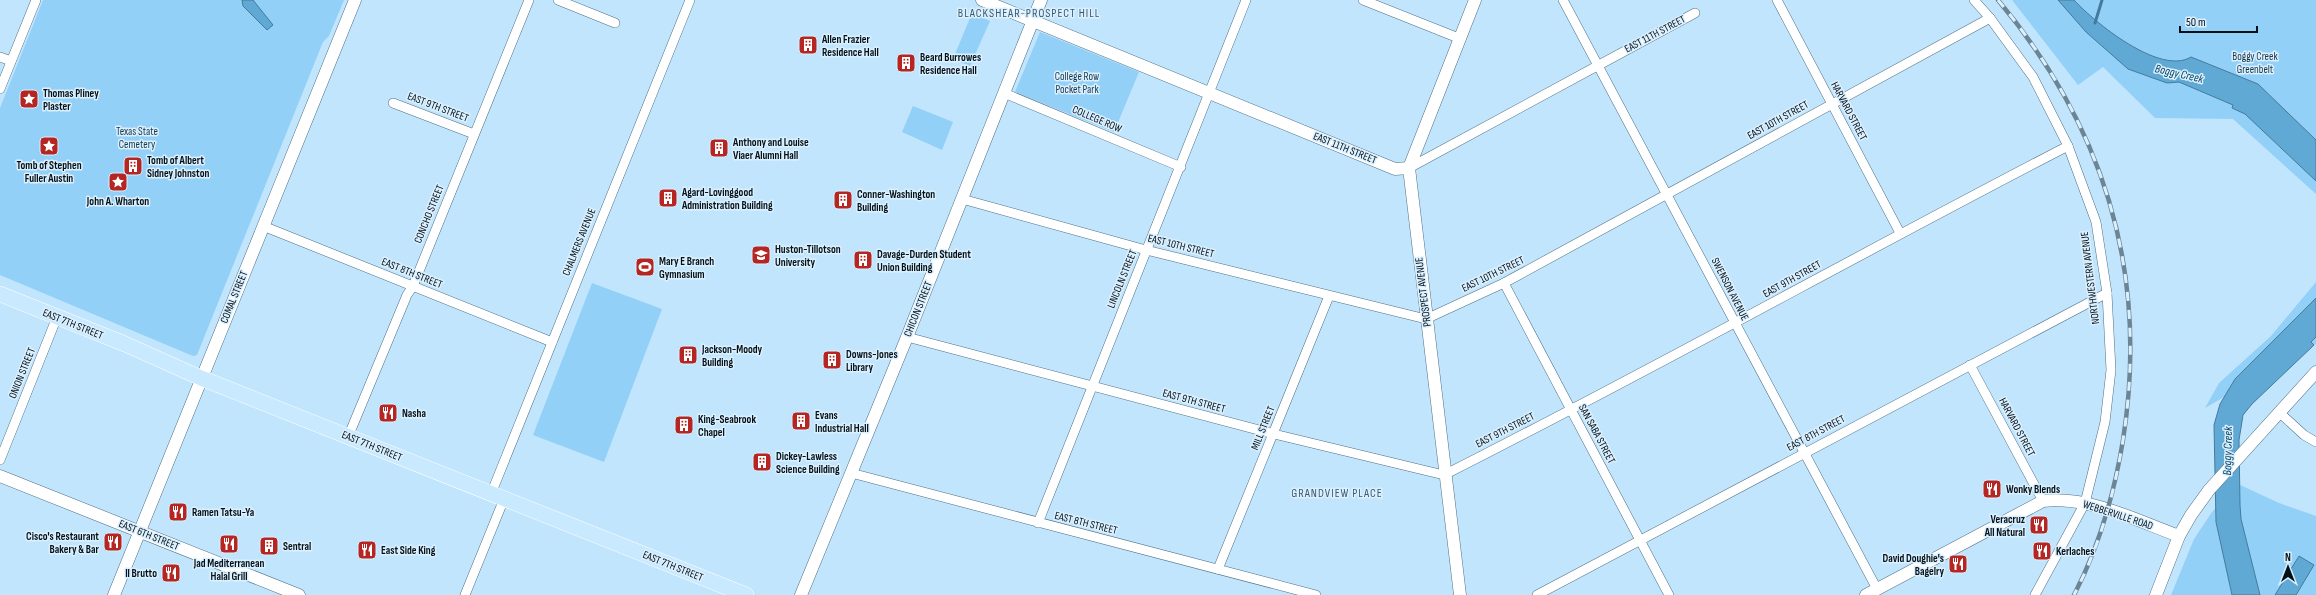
<svg xmlns="http://www.w3.org/2000/svg" width="2316" height="595" viewBox="0 0 2316 595" font-family="'Sofia Sans Condensed',sans-serif">
  <style>
    .green { fill: #93d0f7 }
    .water { fill: #60a9d5; stroke: #447b9c }
    .lines { fill: none; stroke-linecap: round; stroke-linejoin: round }
    .stream { stroke: #447b9c; stroke-width: 3 }
    .minor-casing { stroke: #507085; stroke-width: 10 }
    .tertiary-casing { stroke: #507085; stroke-width: 13 }
    .primary-casing { stroke: #fff; stroke-width: 16 }
    .minor { stroke: #fff; stroke-width: 9 }
    .tertiary { stroke: #fff; stroke-width: 12 }
    .primary { stroke: #c8e9fe; stroke-width: 15 }
    .rail-casing { stroke: #6b8595; stroke-width: 4.5 }
    .rail { stroke: #dbf0ff; stroke-width: 3; stroke-dasharray: 9; stroke-linecap: butt }
    .labels { text-anchor: middle; dominant-baseline: central; stroke-width: 3; stroke-linejoin: round; paint-order: stroke }
    .street-label { font-size: 11px; fill: #041017; stroke: #dbf0ff }
    .poi-label { font-size: 11px; font-weight: bold; fill: #041017; stroke: #dbf0ff; text-anchor: start }
    .park-label { font-size: 11px; fill: #17374a; stroke: #dbf0ff }
    .neighbourhood-label { font-size: 12px; letter-spacing: 1px; fill: #39596d; stroke: #dbf0ff }
    .water-label { font-size: 12px; font-style: italic; fill: #084563; stroke: #dbf0ff }
  </style>
  <rect width="100%" height="100%" fill="#c1e5fd"/>
  <!-- green -->
  <g class="green">
    <path d="M 43,0 L 344,0 L 329,36 L 323,42 L 197,355 L 193,356 L 0,275 L 0,108 Z"/>
    <path d="M 2012,0 L 2316,0 L 2316,194 L 2233,119 L 2155,118 L 2103,67 L 2078,85 Z"/>
    <path d="M 972,13 L 990,21 L 970,66 L 953,59 Z"/>
    <path d="M 1040,32 L 1139,72 L 1114,132 L 1015,92 Z"/>
    <path d="M 913,106 L 953,122 L 942,150 L 902,132 Z"/>
    <path d="M 2316,282 L 2316,344 L 2205,408 L 2219,383 L 2271,336 Z"/>
    <path d="M 592,283 L 662,309 L 604,462 L 533,435 Z"/>
    <path d="M 2238,484 L 2279,503 L 2316,516 L 2316,595 L 2171,595 L 2194,539 L 2212,512 Z"/>
  </g>
  <!-- water -->
  <g class="water">
    <path d="M 242,0 L 253,0 L 273,25 L 267,30 L 243,6 Z"/>
    <path d="M 2058,0 L 2074,0 C 2094,22 2160,76 2191,57 L 2258,84 L 2316,140 L 2316,181 L 2245,114 L 2232,108 L 2233,105 L 2179,82 L 2167,83 L 2128,69 L 2086,32 Z"/>
    <path d="M 2316,298 L 2316,337 L 2311,342 L 2314,345 L 2252,404 L 2243,415 L 2239,440 L 2240,505 L 2241,519 L 2260,595 L 2232,595 L 2216,522 L 2214,425 L 2220,404 L 2235,379 Z"/>
    <path d="M 2299,556 L 2314,565 L 2296,595 L 2275,595 Z"/>
  </g>
  <g class="lines">
    <!-- stream -->
    <path class="stream" d="M 2095,23 L 2102,0"/>
    <!-- minor casing -->
    <g class="minor-casing">
      <g id="minor">
        <path d="M 558,0 L 615,23"/>
        <path d="M 1363,0 L 1461,39"/>
        <path d="M 1563,0 L 1877,589"/>
        <path d="M 1777,0 L 1900,233"/>
        <path d="M 1974,0 L 1990,18 L 2033,77 L 2068,146 L 2096,222 L 2107,293 L 2111,370 L 2105,422 L 2085,503 L 2035,595"/>
        <path d="M 0,57 L 11,61"/>
        <path d="M 0,89 L 36,0"/>
        <path d="M 1004,93 L 1181,167"/>
        <path d="M 393,103 L 474,134"/>
        <path d="M 1409,168 L 1695,13"/>
        <path d="M 962,199 L 1146,250 L 1426,319 L 1504,283 L 1990,18"/>
        <path d="M 263,226 L 552,342"/>
        <path d="M 1504,283 L 1669,595"/>
        <path d="M 907,337 L 1274,434 L 1444,475 C 1654,369 1859,254 2068,146"/>
        <path d="M 1970,365 L 2043,501"/>
        <path d="M 2280,413 L 2304,435 L 2316,442"/>
        <path d="M 348,437 L 407,295 L 413,286 L 529,0"/>
        <path d="M 0,460 L 57,317"/>
        <path d="M 851,473 L 1316,595"/>
        <path d="M 491,494 L 690,0"/>
        <path d="M 1038,523 L 1246,0"/>
        <path d="M 1218,569 L 1329,296"/>
        <path d="M 465,595 L 504,499"/>
        <path d="M 1537,595 L 2107,293"/>
      </g>
    </g>
    <!-- tertiary casing -->
    <g class="tertiary-casing">
      <g id="tertiary">
        <path d="M 982,0 L 1395,169 L 1409,168"/>
        <path d="M 0,476 L 299,595"/>
        <path d="M 114,595 L 355,0"/>
        <path d="M 801,595 L 905,342 L 1041,0"/>
        <path d="M 1460,595 L 1409,168 L 1475,0"/>
        <path d="M 1866,595 L 2043,501 C 2090,496 2135,520 2179,536"/>
        <path d="M 2156,595 L 2179,536 L 2191,515 L 2209,490 L 2316,372"/>
      </g>
    </g>
    <!-- primary casing -->
    <g class="primary-casing">
      <path id="primary" d="M 0,294 L 125,344 L 201,378 L 746,595"/>
    </g>
    <!-- minor -->
    <use href="#minor" class="minor"/>
    <!-- tertiary -->
    <use href="#tertiary" class="tertiary"/>
    <!-- primary -->
    <use href="#primary" class="primary"/>
    <!-- rail casing -->
    <g class="rail-casing">
      <path id="rail" d="M 1998,0 C 2105,128 2149,275 2123,440 C 2114,495 2100,545 2074,595"/>
    </g>
    <!-- rail -->
    <use href="#rail" class="rail"/>
  </g>
  <!-- icons -->
  <defs>
    <g id="building-square" transform="scale(1)"><rect x="-9" y="-9" width="18" height="18" rx="4" fill="#b52622" stroke="#dbf0ff"/><path d="M-4-6H4V6H1V3H-1V6H-4ZM-2.5-4.3h1.7v1.8h-1.7ZM.8-4.3h1.7v1.8H.8ZM-2.5-1h1.7V.8h-1.7ZM.8-1h1.7V.8H.8Z" fill="#fff"/></g>
    <g id="sight-square" transform="scale(1)"><rect x="-9" y="-9" width="18" height="18" rx="4" fill="#b52622" stroke="#dbf0ff"/><path d="M0-6L1.8-2.2L6-1.7L2.9 1.2L3.7 5.4L0 3.3L-3.7 5.4L-2.9 1.2L-6-1.7L-1.8-2.2Z" fill="#fff"/></g>
    <g id="university-square" transform="scale(1)"><rect x="-9" y="-9" width="18" height="18" rx="4" fill="#b52622" stroke="#dbf0ff"/><path d="M0-5L7-2L0 1L-7-2ZM-4 1L0 2.5L4 1V4Q0 6-4 4Z" fill="#fff"/></g>
    <g id="stadium-square" transform="scale(1)"><rect x="-9" y="-9" width="18" height="18" rx="4" fill="#b52622" stroke="#dbf0ff"/><path d="M0-5a6.5 5 0 1 0 0 10a6.5 5 0 1 0 0-10ZM-3.5-1.8h7v3.6h-7Z" fill="#fff"/></g>
    <g id="restaurant-square" transform="scale(1)"><rect x="-9" y="-9" width="18" height="18" rx="4" fill="#b52622" stroke="#dbf0ff"/><path d="M-5-6h1v4h1v-4h1v4h1v-4h1v5L-1.5 .5V6h-2V.5L-5-1ZM5-6V6H3V1.5H1.5Q1.5-4 5-6Z" fill="#fff"/></g>
  </defs>
  <g fill-rule="evenodd">
    <use href="#building-square" x="808" y="45"/>
    <use href="#building-square" x="906" y="63"/>
    <use href="#sight-square" x="29" y="99"/>
    <use href="#sight-square" x="49" y="146"/>
    <use href="#building-square" x="719" y="148"/>
    <use href="#building-square" x="133" y="166"/>
    <use href="#sight-square" x="118" y="182"/>
    <use href="#building-square" x="668" y="198"/>
    <use href="#building-square" x="843" y="200"/>
    <use href="#university-square" x="761" y="255"/>
    <use href="#building-square" x="863" y="260"/>
    <use href="#stadium-square" x="645" y="267"/>
    <use href="#building-square" x="688" y="355"/>
    <use href="#building-square" x="832" y="360"/>
    <use href="#restaurant-square" x="388" y="413"/>
    <use href="#building-square" x="801" y="421"/>
    <use href="#building-square" x="684" y="425"/>
    <use href="#building-square" x="762" y="462"/>
    <use href="#restaurant-square" x="1992" y="489"/>
    <use href="#restaurant-square" x="178" y="512"/>
    <use href="#restaurant-square" x="2039" y="525"/>
    <use href="#restaurant-square" x="113" y="542"/>
    <use href="#restaurant-square" x="229" y="544"/>
    <use href="#building-square" x="269" y="546"/>
    <use href="#restaurant-square" x="367" y="550"/>
    <use href="#restaurant-square" x="2042" y="551"/>
    <use href="#restaurant-square" x="1958" y="564"/>
    <use href="#restaurant-square" x="171" y="573"/>
  </g>
  <g class="labels">
    <!-- street labels -->
    <g class="street-label">
      <text transform="translate(1655 34) rotate(-28)">EAST 11TH STREET</text>
      <text transform="translate(438 107) rotate(21)">EAST 9TH STREET</text>
      <text transform="translate(1849 111) rotate(62)">HARVARD STREET</text>
      <text transform="translate(1097 119) rotate(23)">COLLEGE ROW</text>
      <text transform="translate(1778 120) rotate(-29)">EAST 10TH STREET</text>
      <text transform="translate(1345 148) rotate(22)">EAST 11TH STREET</text>
      <text transform="translate(429 214) rotate(-68)">CONCHO STREET</text>
      <text transform="translate(579 242) rotate(-68)">CHALMERS AVENUE</text>
      <text transform="translate(1181 246) rotate(14)">EAST 10TH STREET</text>
      <text transform="translate(412 273) rotate(22)">EAST 8TH STREET</text>
      <text transform="translate(1493 274) rotate(-26)">EAST 10TH STREET</text>
      <text transform="translate(2090 278) rotate(-97)">NORTHWESTERN AVENUE</text>
      <text transform="translate(1122 279) rotate(-68)">LINCOLN STREET</text>
      <text transform="translate(1792 279) rotate(-29)">EAST 9TH STREET</text>
      <text transform="translate(1730 289) rotate(63)">SWENSON AVENUE</text>
      <text transform="translate(1423 292) rotate(-97)">PROSPECT AVENUE</text>
      <text transform="translate(234 297) rotate(-68)">COMAL STREET</text>
      <text transform="translate(918 309) rotate(-68)">CHICON STREET</text>
      <text transform="translate(73 324) rotate(22)">EAST 7TH STREET</text>
      <text transform="translate(22 373) rotate(-68)">ONION STREET</text>
      <text transform="translate(1194 401) rotate(15)">EAST 9TH STREET</text>
      <text transform="translate(2017 427) rotate(62)">HARVARD STREET</text>
      <text transform="translate(1263 428) rotate(-68)">MILL STREET</text>
      <text transform="translate(1505 430) rotate(-27)">EAST 9TH STREET</text>
      <text transform="translate(1816 433) rotate(-28)">EAST 8TH STREET</text>
      <text transform="translate(1597 434) rotate(62)">SAN SABA STREET</text>
      <text transform="translate(372 446) rotate(22)">EAST 7TH STREET</text>
      <text transform="translate(2118 515) rotate(18)">WEBBERVILLE ROAD</text>
      <text transform="translate(1086 523) rotate(14)">EAST 8TH STREET</text>
      <text transform="translate(149 535) rotate(22)">EAST 6TH STREET</text>
      <text transform="translate(673 566) rotate(22)">EAST 7TH STREET</text>
    </g>
    <!-- poi labels -->
    <g class="poi-label">
      <text x="822" y="39">Allen Frazier<tspan x="822" dy="13">Residence Hall</tspan></text>
      <text x="920" y="57">Beard Burrowes<tspan x="920" dy="13">Residence Hall</tspan></text>
      <text x="43" y="93">Thomas Pliney<tspan x="43" dy="13">Plaster</tspan></text>
      <text x="733" y="142">Anthony and Louise<tspan x="733" dy="13">Viaer Alumni Hall</tspan></text>
      <text x="147" y="160">Tomb of Albert<tspan x="147" dy="13">Sidney Johnston</tspan></text>
      <text x="49" y="165" text-anchor="middle">Tomb of Stephen<tspan x="49" dy="13">Fuller Austin</tspan></text>
      <text x="682" y="192">Agard-Lovinggood<tspan x="682" dy="13">Administration Building</tspan></text>
      <text x="857" y="194">Conner-Washington<tspan x="857" dy="13">Building</tspan></text>
      <text x="118" y="201" text-anchor="middle">John A. Wharton</text>
      <text x="775" y="249">Huston-Tillotson<tspan x="775" dy="13">University</tspan></text>
      <text x="877" y="254">Davage-Durden Student<tspan x="877" dy="13">Union Building</tspan></text>
      <text x="659" y="261">Mary E Branch<tspan x="659" dy="13">Gymnasium</tspan></text>
      <text x="702" y="349">Jackson-Moody<tspan x="702" dy="13">Building</tspan></text>
      <text x="846" y="354">Downs-Jones<tspan x="846" dy="13">Library</tspan></text>
      <text x="402" y="413">Nasha</text>
      <text x="815" y="415">Evans<tspan x="815" dy="13">Industrial Hall</tspan></text>
      <text x="698" y="419">King-Seabrook<tspan x="698" dy="13">Chapel</tspan></text>
      <text x="776" y="456">Dickey-Lawless<tspan x="776" dy="13">Science Building</tspan></text>
      <text x="2006" y="489">Wonky Blends</text>
      <text x="192" y="512">Ramen Tatsu-Ya</text>
      <text x="2025" y="519" text-anchor="end">Veracruz<tspan x="2025" dy="13">All Natural</tspan></text>
      <text x="99" y="536" text-anchor="end">Cisco's Restaurant<tspan x="99" dy="13">Bakery &amp; Bar</tspan></text>
      <text x="283" y="546">Sentral</text>
      <text x="381" y="550">East Side King</text>
      <text x="2056" y="551">Kerlaches</text>
      <text x="1944" y="558" text-anchor="end">David Doughie's<tspan x="1944" dy="13">Bagelry</tspan></text>
      <text x="229" y="563" text-anchor="middle">Jad Mediterranean<tspan x="229" dy="13">Halal Grill</tspan></text>
      <text x="157" y="573" text-anchor="end">Il Brutto</text>
    </g>
    <!-- park labels -->
    <g class="park-label">
      <text x="2255" y="56">Boggy Creek<tspan x="2255" dy="13">Greenbelt</tspan></text>
      <text x="1077" y="76">College Row<tspan x="1077" dy="13">Pocket Park</tspan></text>
      <text x="137" y="131">Texas State<tspan x="137" dy="13">Cemetery</tspan></text>
    </g>
    <!-- neighbourhood labels -->
    <g class="neighbourhood-label">
      <text x="1029" y="13">BLACKSHEAR-PROSPECT HILL</text>
      <text x="1337" y="493">GRANDVIEW PLACE</text>
    </g>
    <!-- water labels -->
    <g class="water-label">
      <text transform="translate(2179 74) rotate(13)">Boggy Creek</text>
      <text transform="translate(2228 451) rotate(-89)">Boggy Creek</text>
    </g>
  </g>
  <!-- north arrow -->
  <g transform="translate(2288 567)" stroke="#dbf0ff" stroke-width="3" paint-order="stroke">
  <path d="M0-3L7 15L0 10L-7 15Z" fill="#041017"/>
  <text y="-6" font-size="11" font-weight="bold" text-anchor="middle" fill="#041017">N</text>
  </g>
  <!-- scale -->
  <path d="M2180 26v6h77v-6" fill="none" stroke="#041017" stroke-width="2"/>
  <text x="2186" y="26" font-size="12" fill="#041017" stroke="#dbf0ff" stroke-width="3" paint-order="stroke">50 m</text>
</svg>
